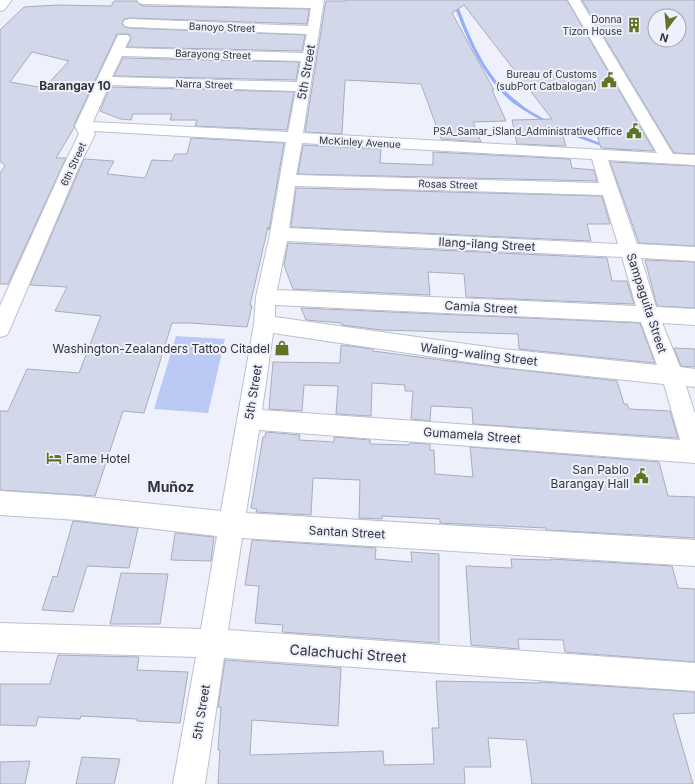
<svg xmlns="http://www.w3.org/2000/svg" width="695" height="784" viewBox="0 0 695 784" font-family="Inter,sans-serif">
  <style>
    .green { fill: #bbc9f5 }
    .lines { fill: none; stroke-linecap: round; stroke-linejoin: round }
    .stream { fill: #99aefb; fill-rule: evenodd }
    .building { fill: #d2d7e9; stroke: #a8adbe; fill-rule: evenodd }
    .minor-casing { stroke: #bbc0d1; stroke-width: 2 }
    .minor { fill: #fff; fill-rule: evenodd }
    .labels { text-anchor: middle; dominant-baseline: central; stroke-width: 4; stroke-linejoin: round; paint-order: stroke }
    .far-poi-label { font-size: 10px; fill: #33353c; stroke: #eef1fc; text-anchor: end }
    .far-street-label { font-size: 10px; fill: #33353c; stroke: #eef1fc }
    .street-label { font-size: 12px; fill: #33353c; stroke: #eef1fc }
    .far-quarter-label { font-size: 12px; font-weight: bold; fill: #33353c; stroke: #eef1fc }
    .poi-label { font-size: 12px; fill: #33353c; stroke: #eef1fc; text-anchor: end }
    .quarter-label { font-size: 14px; font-weight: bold; fill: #33353c; stroke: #eef1fc }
    .near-street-label { font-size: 14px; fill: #33353c; stroke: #eef1fc }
  </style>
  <rect width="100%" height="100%" fill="#eef1fc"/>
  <!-- green -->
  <path class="green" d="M 176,336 L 225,339 L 208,413 L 154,409 Z"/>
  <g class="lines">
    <!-- stream -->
    <g class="stream">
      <path d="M 452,0 L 456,0 C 469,36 485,77 517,101 C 527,110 539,116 550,122 L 550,124 L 548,124 C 536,117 524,111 513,103 C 482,77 466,37 452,0 Z"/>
      <path d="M 568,132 L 572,132 L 608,146 L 606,147 L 604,147 L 568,134 Z"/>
      <path d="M 613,147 C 629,147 643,153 652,165 L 650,166 L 648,166 C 637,154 629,152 613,149 Z"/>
    </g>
  </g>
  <!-- building -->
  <g class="building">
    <path d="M 345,0 L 567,0 L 654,151 L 601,148 L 597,135 L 563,136 L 566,146 L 517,144 L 512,120 L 552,119 L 464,5 L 452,13 L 494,90 L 492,90 L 506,121 L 473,122 L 481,142 L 441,139 L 421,84 L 345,80 L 342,134 L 305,132 L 325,6 L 326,1 L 345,1 Z"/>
    <path d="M 582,0 L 695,0 L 695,154 L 674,153 ZM 655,16 L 679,16 L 679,40 L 655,40 Z"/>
    <path d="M 114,1 L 136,1 L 139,4 L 143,6 L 309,9 L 307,24 L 130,18 L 124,19 L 122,24 L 125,27 L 130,28 L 305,35 L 302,51 L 127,47 L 131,39 L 129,34 L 117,34 L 74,125 L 74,128 L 56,158 L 66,158 L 8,284 L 0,284 L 0,173 L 5,166 L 0,161 L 0,30 L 24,7 L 57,5 L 111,6 ZM 32,52 L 69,61 L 44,88 L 10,82 Z"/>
    <path d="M 123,58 L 299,62 L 296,80 L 114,76 Z"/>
    <path d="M 110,87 L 294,92 L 287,130 L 195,126 L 197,120 L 170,120 L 172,114 L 133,114 L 131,120 L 120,119 L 100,111 Z"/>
    <path d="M 191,138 L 284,143 L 269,230 L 268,227 L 250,305 L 252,306 L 247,327 L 190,323 L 172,323 L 144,413 L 123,411 L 95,496 L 0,490 L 0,411 L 8,411 L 27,369 L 79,373 L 101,316 L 55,311 L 67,287 L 30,285 L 84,159 L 114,161 L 107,174 L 145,178 L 152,160 L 172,161 L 175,154 L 187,154 Z"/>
    <path d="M 303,145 L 381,149 L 380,163 L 433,165 L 433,152 L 570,159 L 572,168 L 594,170 L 597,181 L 298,174 Z"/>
    <path d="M 610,162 L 695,166 L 695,246 L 639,243 Z"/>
    <path d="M 296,188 L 602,196 L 610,224 L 587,224 L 591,241 L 291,227 Z"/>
    <path d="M 288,243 L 607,258 L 612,281 L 627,281 L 634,304 L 466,297 L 464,274 L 428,272 L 430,295 L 293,289 L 284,265 Z"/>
    <path d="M 645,260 L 695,262 L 695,308 L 657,306 Z"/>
    <path d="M 301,308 L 640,323 L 655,363 L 519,349 L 518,334 L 381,330 L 342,325 L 342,323 L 306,320 Z"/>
    <path d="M 341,345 L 373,349 L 373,351 L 502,368 L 617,381 L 624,404 L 627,404 L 629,409 L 670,411 L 678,438 L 473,424 L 472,408 L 431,406 L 430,421 L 411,419 L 413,391 L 405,391 L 405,385 L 372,383 L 371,416 L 336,414 L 338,386 L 304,385 L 302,411 L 269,409 L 273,362 L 340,363 Z"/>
    <path d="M 674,348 L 695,349 L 695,367 L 681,366 Z"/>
    <path d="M 266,432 L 300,435 L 299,440 L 334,442 L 334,437 L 370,440 L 370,444 L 409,445 L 410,443 L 430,444 L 430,450 L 434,450 L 435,474 L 473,477 L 470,447 L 659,462 L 668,496 L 695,497 L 695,538 L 546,530 L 546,528 L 440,523 L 440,519 L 382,516 L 382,519 L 359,518 L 360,480 L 313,478 L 311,515 L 256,512 L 257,509 L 251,508 L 263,437 L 265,437 Z"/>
    <path d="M 73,521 L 138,528 L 129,568 L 87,566 L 73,612 L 42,610 L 53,576 L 57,577 Z"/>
    <path d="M 175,533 L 214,537 L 211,561 L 171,560 Z"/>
    <path d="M 252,540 L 376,548 L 375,559 L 412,562 L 411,552 L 439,554 L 439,643 L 282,632 L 283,625 L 255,623 L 259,586 L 245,585 Z"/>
    <path d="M 511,559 L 551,560 L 551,559 L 672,566 L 678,588 L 695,589 L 695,662 L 565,652 L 563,640 L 518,639 L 519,649 L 471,645 L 466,566 L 512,568 Z"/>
    <path d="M 121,573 L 168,574 L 160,624 L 110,624 Z"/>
    <path d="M 58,655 L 139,657 L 137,670 L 188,672 L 180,723 L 137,721 L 137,719 L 81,716 L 80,719 L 38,717 L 36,726 L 0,725 L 0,684 L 50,684 Z"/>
    <path d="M 225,660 L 341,668 L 338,726 L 252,720 L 250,755 L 383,751 L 384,765 L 434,764 L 432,728 L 439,728 L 436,681 L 539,683 L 539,682 L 695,692 L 695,713 L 673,714 L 693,784 L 532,784 L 526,740 L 488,738 L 491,767 L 464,767 L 465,784 L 218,784 L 220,750 L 218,750 L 221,707 L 218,707 Z"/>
    <path d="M 82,757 L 120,759 L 114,784 L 76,784 Z"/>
    <path d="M 30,761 L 25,784 L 0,784 L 0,762 Z"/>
  </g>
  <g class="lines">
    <!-- minor casing -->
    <g class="minor-casing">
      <g id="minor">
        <path d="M 0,0 L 12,0 L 4,10 L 0,11 Z"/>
        <path d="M 137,0 L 324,0 L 303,133 L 657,153 L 568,0 L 580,0 L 673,154 L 695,155 L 695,165 L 608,160 L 637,244 L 695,247 L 695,261 L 641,258 L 656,307 L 695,309 L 695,325 L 662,323 L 680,367 L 695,369 L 695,387 L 686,386 L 695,414 L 695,463 L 259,430 L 246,513 L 695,540 L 695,566 L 242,538 L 228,630 L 695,663 L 695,691 L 224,658 L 205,784 L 173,784 L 196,657 L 0,651 L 0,623 L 201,629 L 217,536 L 78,520 L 0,515 L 0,491 L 78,496 L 221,511 L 254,324 L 256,297 L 270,234 L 286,142 L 94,131 L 95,134 L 78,169 L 10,329 L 7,335 L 0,337 L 0,306 L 62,169 L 79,134 L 75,126 L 118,35 L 128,35 L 130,38 L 125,48 L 303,53 L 307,34 L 130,27 L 125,26 L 123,23 L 125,20 L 130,19 L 308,26 L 311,8 L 143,4 L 139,3 ZM 122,56 L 301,61 L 297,82 L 112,77 ZM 109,85 L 296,91 L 288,132 L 93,122 ZM 302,143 L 592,159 L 599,183 L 296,175 ZM 295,186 L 603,195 L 618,244 L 289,228 ZM 287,241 L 622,257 L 636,306 L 277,290 ZM 275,305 L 641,322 L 657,365 L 502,349 L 275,317 ZM 273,333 L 502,367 L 664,384 L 680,440 L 262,410 Z"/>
      </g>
    </g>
    <!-- minor -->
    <use href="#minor" class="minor"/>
  </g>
  <!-- icons -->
  <defs>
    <g id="building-bare" transform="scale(1.2)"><path d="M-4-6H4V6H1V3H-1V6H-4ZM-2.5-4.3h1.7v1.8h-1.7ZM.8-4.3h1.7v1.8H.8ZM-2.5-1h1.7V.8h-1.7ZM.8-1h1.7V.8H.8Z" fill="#617423" stroke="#eef1fc" stroke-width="2.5" paint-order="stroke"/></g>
    <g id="civic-bare" transform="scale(1.2)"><path d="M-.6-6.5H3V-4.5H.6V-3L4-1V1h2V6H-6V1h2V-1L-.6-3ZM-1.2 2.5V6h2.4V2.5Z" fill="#617423" stroke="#eef1fc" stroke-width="2.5" paint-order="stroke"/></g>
    <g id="shop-bare" transform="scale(1.2)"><path d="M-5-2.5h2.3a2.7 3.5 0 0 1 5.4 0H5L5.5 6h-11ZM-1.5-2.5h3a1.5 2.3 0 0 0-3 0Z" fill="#617423" stroke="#eef1fc" stroke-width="2.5" paint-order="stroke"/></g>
    <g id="hotel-bare" transform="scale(1.2)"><path d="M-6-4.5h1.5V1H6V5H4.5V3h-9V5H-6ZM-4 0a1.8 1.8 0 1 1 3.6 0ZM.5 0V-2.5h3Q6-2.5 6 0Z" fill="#617423" stroke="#eef1fc" stroke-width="2.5" paint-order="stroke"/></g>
  </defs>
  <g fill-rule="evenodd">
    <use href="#building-bare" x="634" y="25"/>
    <use href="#civic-bare" x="609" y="80"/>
    <use href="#civic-bare" x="634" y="131"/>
    <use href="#shop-bare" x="282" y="348"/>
    <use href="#hotel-bare" x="54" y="458"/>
    <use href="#civic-bare" x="641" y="476"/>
  </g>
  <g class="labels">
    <!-- far-poi labels -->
    <g class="far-poi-label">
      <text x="622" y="19">Donna<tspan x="622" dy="12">Tizon House</tspan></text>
      <text x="597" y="74">Bureau of Customs<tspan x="597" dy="12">(subPort Catbalogan)</tspan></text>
      <text x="622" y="131">PSA_Samar_iSland_AdministrativeOffice</text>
    </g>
    <!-- far-street labels -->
    <g class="far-street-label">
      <text transform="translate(222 27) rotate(2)">Banoyo Street</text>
      <text transform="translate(213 54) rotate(2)">Barayong Street</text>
      <text transform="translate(204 84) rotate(2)">Narra Street</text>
      <text transform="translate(360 142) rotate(3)">McKinley Avenue</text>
      <text transform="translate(73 164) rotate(-65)">6th Street</text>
      <text transform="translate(448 184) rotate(2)">Rosas Street</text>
    </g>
    <!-- street labels -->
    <g class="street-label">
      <text transform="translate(306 72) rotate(-80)">5th Street</text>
      <text transform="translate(487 244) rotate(3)">Ilang-ilang Street</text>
      <text transform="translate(647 303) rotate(72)">Sampaguita Street</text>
      <text transform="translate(481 307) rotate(3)">Camia Street</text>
      <text transform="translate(479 354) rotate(7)">Waling-waling Street</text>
      <text transform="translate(253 392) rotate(-81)">5th Street</text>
      <text transform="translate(472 435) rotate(4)">Gumamela Street</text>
      <text transform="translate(347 532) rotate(3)">Santan Street</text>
      <text transform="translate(201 712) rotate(-81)">5th Street</text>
    </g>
    <!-- far-quarter labels -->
    <g class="far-quarter-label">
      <text x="75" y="85">Barangay 10</text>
    </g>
    <!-- poi labels -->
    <g class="poi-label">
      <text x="270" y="348">Washington-Zealanders Tattoo Citadel</text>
      <text x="66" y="458" text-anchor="start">Fame Hotel</text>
      <text x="629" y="469">San Pablo<tspan x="629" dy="14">Barangay Hall</tspan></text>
    </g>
    <!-- quarter labels -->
    <g class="quarter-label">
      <text x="171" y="486">Muñoz</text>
    </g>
    <!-- near-street labels -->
    <g class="near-street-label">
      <text transform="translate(348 653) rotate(4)">Calachuchi Street</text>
    </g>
  </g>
  <!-- north arrow -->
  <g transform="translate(667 28) rotate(196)"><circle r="19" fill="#eef1fc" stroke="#a3a6af"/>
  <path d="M0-3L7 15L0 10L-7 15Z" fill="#617423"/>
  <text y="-6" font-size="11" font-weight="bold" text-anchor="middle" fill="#33353c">N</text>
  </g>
</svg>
